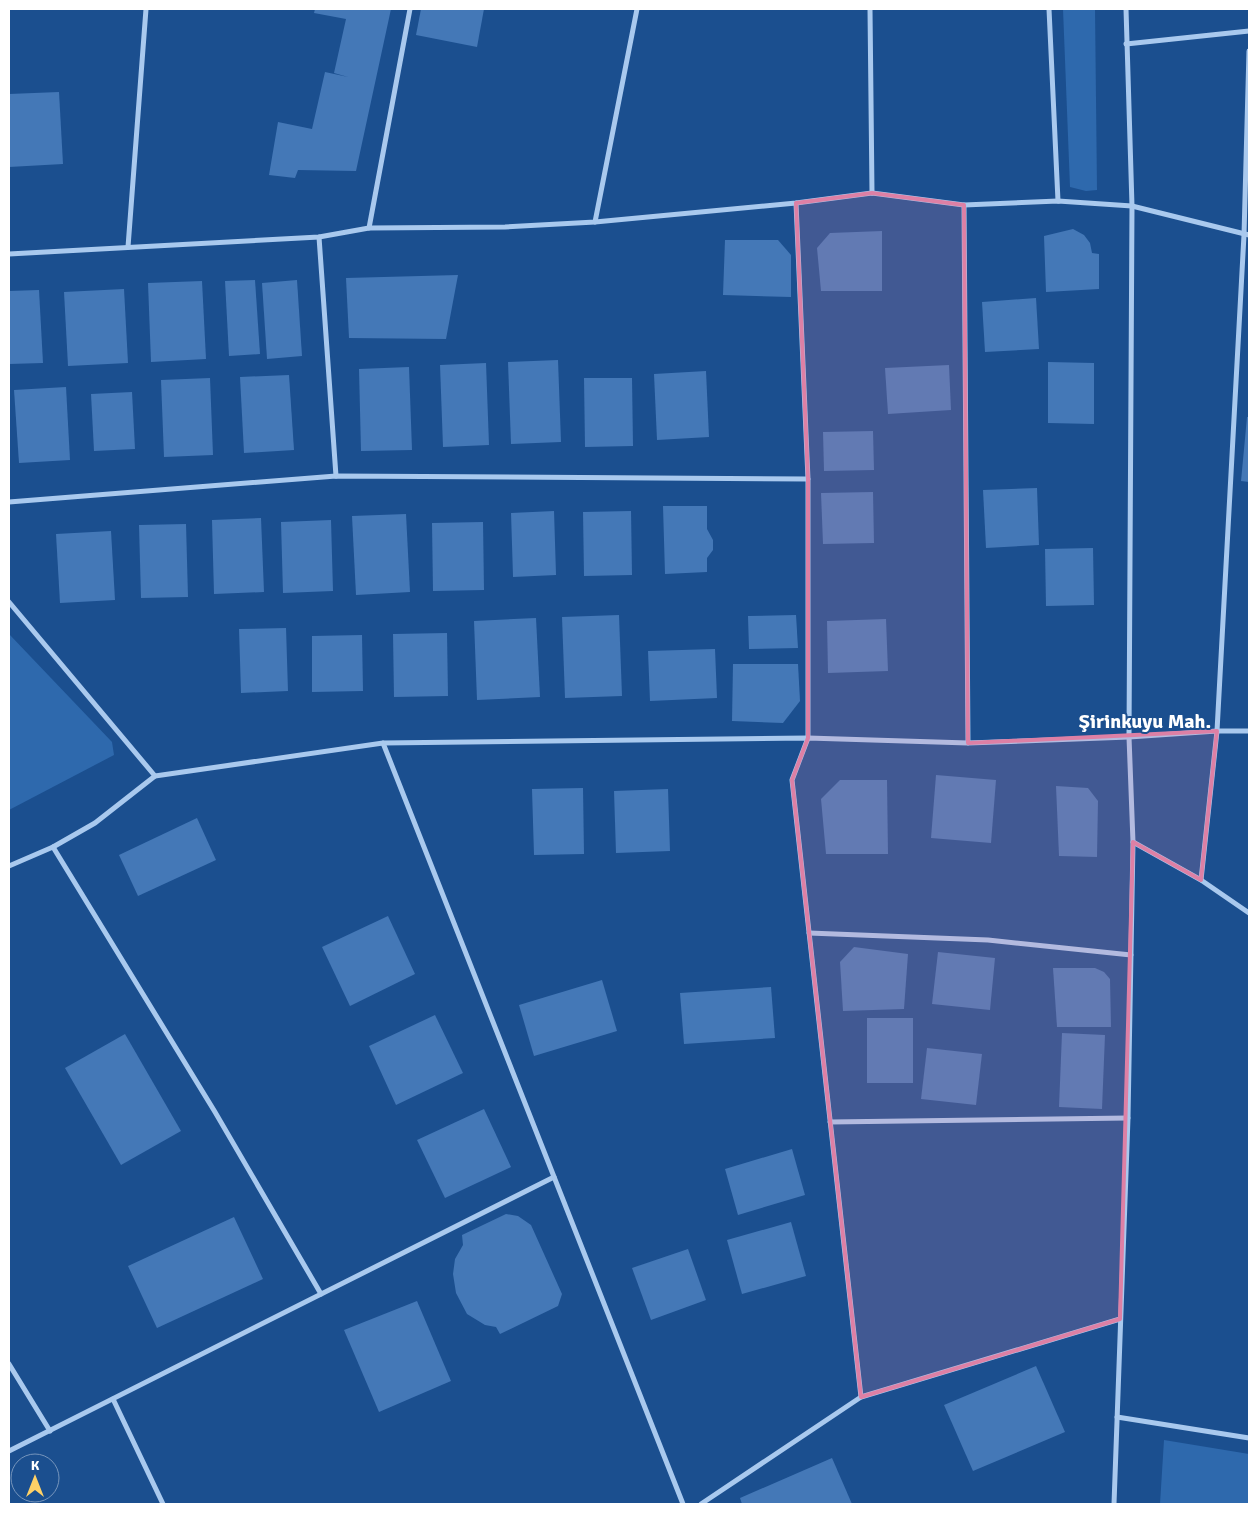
<svg xmlns="http://www.w3.org/2000/svg" width="1258" height="1513" viewBox="0 0 1258 1513" font-family="Signika,sans-serif">
  <style>
    .green { fill: #2e69ad }
    .building { fill: #4478b7 }
    .lines { fill: none; stroke-linecap: round; stroke-linejoin: round }
    .minor { stroke: #a9c9ee; stroke-width: 5 }
    .marked { fill: #dd80a5; fill-opacity: 0.2; stroke: #dd80a5; stroke-width: 4; stroke-linejoin: round }
    .labels { text-anchor: middle; dominant-baseline: central; stroke-width: 4; stroke-linejoin: round; paint-order: stroke }
    .district-label { font-size: 20px; font-weight: bold; fill: #fff; stroke: #1b4f8f }
  </style>
  <rect width="100%" height="100%" fill="#1b4f8f"/>
  <!-- green -->
  <g class="green">
    <path d="M 1063,9 L 1095,9 L 1097,190 L 1086,191 L 1070,187 Z"/>
    <path d="M 9,634 L 112,742 L 114,755 L 9,810 Z"/>
    <path d="M 1164,1440 L 1249,1454 L 1249,1504 L 1160,1504 Z"/>
  </g>
  <!-- building -->
  <g class="building">
    <path d="M 315,9 L 391,9 L 356,171 L 298,170 L 295,178 L 269,175 L 278,122 L 312,129 L 325,72 L 348,77 L 334,73 L 346,19 L 314,13 Z"/>
    <path d="M 421,9 L 484,9 L 477,47 L 416,35 Z"/>
    <path d="M 59,92 L 63,164 L 9,167 L 9,94 Z"/>
    <path d="M 1073,229 L 1084,235 L 1090,243 L 1092,253 L 1099,254 L 1099,289 L 1046,292 L 1044,236 Z"/>
    <path d="M 882,231 L 882,291 L 821,291 L 817,248 L 830,233 Z"/>
    <path d="M 725,240 L 778,240 L 791,255 L 791,297 L 723,295 Z"/>
    <path d="M 458,275 L 446,339 L 349,338 L 346,278 Z"/>
    <path d="M 255,280 L 260,354 L 229,356 L 225,281 Z"/>
    <path d="M 297,280 L 302,356 L 267,359 L 262,283 Z"/>
    <path d="M 202,281 L 206,359 L 151,362 L 148,283 Z"/>
    <path d="M 124,289 L 128,363 L 68,366 L 64,292 Z"/>
    <path d="M 39,290 L 43,363 L 9,364 L 9,291 Z"/>
    <path d="M 1036,298 L 1039,349 L 985,352 L 982,302 Z"/>
    <path d="M 558,360 L 561,442 L 511,444 L 508,362 Z"/>
    <path d="M 1048,362 L 1094,363 L 1094,424 L 1048,423 Z"/>
    <path d="M 486,363 L 489,445 L 443,447 L 440,365 Z"/>
    <path d="M 949,365 L 951,410 L 888,414 L 885,368 Z"/>
    <path d="M 409,367 L 412,450 L 361,451 L 359,369 Z"/>
    <path d="M 706,371 L 709,437 L 657,440 L 654,374 Z"/>
    <path d="M 289,375 L 294,450 L 244,453 L 240,377 Z"/>
    <path d="M 210,378 L 213,455 L 164,457 L 161,380 Z"/>
    <path d="M 584,378 L 632,378 L 633,446 L 585,447 Z"/>
    <path d="M 66,387 L 70,460 L 19,463 L 14,390 Z"/>
    <path d="M 132,392 L 135,449 L 94,451 L 91,394 Z"/>
    <path d="M 1247,417 L 1249,417 L 1249,482 L 1241,481 Z"/>
    <path d="M 873,431 L 874,470 L 824,471 L 823,432 Z"/>
    <path d="M 1037,488 L 1039,545 L 986,548 L 983,490 Z"/>
    <path d="M 873,492 L 874,543 L 823,544 L 821,493 Z"/>
    <path d="M 663,506 L 707,506 L 707,529 L 713,540 L 713,550 L 707,558 L 707,572 L 665,574 Z"/>
    <path d="M 554,511 L 556,575 L 513,577 L 511,513 Z"/>
    <path d="M 631,511 L 632,575 L 584,576 L 583,512 Z"/>
    <path d="M 406,514 L 410,592 L 356,595 L 352,516 Z"/>
    <path d="M 261,518 L 264,592 L 214,594 L 212,520 Z"/>
    <path d="M 331,520 L 333,591 L 283,593 L 281,522 Z"/>
    <path d="M 483,522 L 484,590 L 433,591 L 432,523 Z"/>
    <path d="M 186,524 L 188,597 L 141,598 L 139,525 Z"/>
    <path d="M 111,531 L 115,600 L 60,603 L 56,534 Z"/>
    <path d="M 1093,548 L 1094,605 L 1046,606 L 1045,549 Z"/>
    <path d="M 619,615 L 622,696 L 565,698 L 562,617 Z"/>
    <path d="M 796,615 L 798,648 L 749,649 L 748,616 Z"/>
    <path d="M 536,618 L 540,697 L 477,700 L 474,621 Z"/>
    <path d="M 886,619 L 888,671 L 828,673 L 827,621 Z"/>
    <path d="M 286,628 L 288,691 L 241,693 L 239,629 Z"/>
    <path d="M 447,633 L 448,696 L 394,697 L 393,634 Z"/>
    <path d="M 362,635 L 363,691 L 312,692 L 312,636 Z"/>
    <path d="M 715,649 L 717,698 L 650,701 L 648,651 Z"/>
    <path d="M 733,664 L 798,664 L 800,701 L 783,723 L 732,721 Z"/>
    <path d="M 936,775 L 996,780 L 991,843 L 931,838 Z"/>
    <path d="M 840,780 L 887,780 L 888,854 L 826,854 L 821,799 Z"/>
    <path d="M 1056,786 L 1088,788 L 1098,801 L 1097,857 L 1059,856 Z"/>
    <path d="M 583,788 L 584,854 L 534,855 L 532,789 Z"/>
    <path d="M 668,789 L 670,851 L 616,853 L 614,791 Z"/>
    <path d="M 197,818 L 216,860 L 138,896 L 119,855 Z"/>
    <path d="M 388,916 L 415,974 L 350,1006 L 322,947 Z"/>
    <path d="M 854,947 L 908,954 L 904,1009 L 843,1011 L 840,962 Z"/>
    <path d="M 938,952 L 995,958 L 990,1010 L 932,1004 Z"/>
    <path d="M 1053,968 L 1095,968 L 1104,972 L 1110,979 L 1111,1027 L 1057,1027 Z"/>
    <path d="M 602,980 L 617,1031 L 534,1056 L 519,1005 Z"/>
    <path d="M 771,987 L 775,1038 L 684,1044 L 680,993 Z"/>
    <path d="M 435,1015 L 463,1073 L 396,1105 L 369,1046 Z"/>
    <rect x="867" y="1018" width="46" height="65"/>
    <path d="M 1062,1033 L 1105,1035 L 1102,1109 L 1059,1107 Z"/>
    <path d="M 125,1034 L 181,1131 L 121,1165 L 65,1068 Z"/>
    <path d="M 927,1048 L 982,1054 L 976,1105 L 921,1099 Z"/>
    <path d="M 484,1109 L 511,1167 L 445,1198 L 417,1140 Z"/>
    <path d="M 792,1149 L 805,1195 L 738,1215 L 725,1169 Z"/>
    <path d="M 506,1214 L 518,1216 L 531,1225 L 562,1294 L 558,1306 L 500,1334 L 496,1327 L 485,1325 L 467,1314 L 456,1293 L 453,1274 L 455,1259 L 463,1245 L 462,1235 Z"/>
    <path d="M 234,1217 L 263,1279 L 157,1328 L 128,1266 Z"/>
    <path d="M 791,1222 L 806,1276 L 742,1294 L 727,1240 Z"/>
    <path d="M 688,1249 L 706,1300 L 651,1320 L 632,1268 Z"/>
    <path d="M 417,1301 L 451,1381 L 379,1412 L 344,1330 Z"/>
    <path d="M 1036,1366 L 1065,1432 L 973,1471 L 944,1405 Z"/>
    <path d="M 832,1458 L 852,1504 L 742,1504 L 740,1498 Z"/>
  </g>
  <g class="lines">
    <!-- minor -->
    <g class="minor">
      <path d="M 870,9 L 872,193"/>
      <path d="M 1049,9 L 1058,201"/>
      <path d="M 1126,44 L 1249,31"/>
      <path d="M 796,203 L 808,479 L 808,738 L 792,780 L 861,1397"/>
      <path d="M 964,205 L 968,743"/>
      <path d="M 595,222 L 637,9"/>
      <path d="M 369,228 L 410,9"/>
      <path d="M 319,237 L 336,476"/>
      <path d="M 128,247 L 146,9"/>
      <path d="M 9,254 L 319,237 L 369,228 L 505,227 L 595,222 L 796,203 L 872,193 L 964,205 L 1058,201 L 1132,206 L 1249,235"/>
      <path d="M 9,502 L 336,476 L 808,479"/>
      <path d="M 9,602 L 155,776"/>
      <path d="M 383,743 L 683,1504"/>
      <path d="M 1133,842 L 1201,880 L 1249,913"/>
      <path d="M 53,847 L 215,1112 L 321,1294"/>
      <path d="M 9,866 L 53,847 L 95,823 L 155,776 L 383,743 L 808,738 L 968,743 L 1129,737 L 1217,731 L 1249,731"/>
      <path d="M 1201,880 L 1217,731 L 1244,235 L 1249,51"/>
      <path d="M 809,933 L 988,940 L 1131,955"/>
      <path d="M 830,1122 L 1128,1118"/>
      <path d="M 9,1364 L 50,1431"/>
      <path d="M 113,1399 L 163,1504"/>
      <path d="M 1117,1417 L 1249,1438"/>
      <path d="M 9,1451 L 554,1177"/>
      <path d="M 701,1504 L 861,1397 L 1120,1319"/>
      <path d="M 1114,1504 L 1128,1118 L 1133,842 L 1129,737 L 1132,206 L 1126,9"/>
    </g>
  </g>
  <!-- marked area -->
  <path class="marked" d="M 872,193 L 964,205 L 968,743 L 1217,731 L 1201,880 L 1133,842 L 1120,1319 L 861,1397 L 792,780 L 808,738 L 808,479 L 796,203 Z"/>
  <g class="labels">
    <!-- district labels -->
    <g class="district-label">
      <text x="1145" y="721">Şirinkuyu Mah.</text>
    </g>
  </g>
  <!-- border -->
  <rect width="1258" height="1513" fill="none" stroke="#ffffff" stroke-width="20"/>
  <!-- north arrow -->
  <g transform="translate(35 1478)"><circle r="24" fill="#1b4f8f" stroke="#7695bc"/>
  <path d="M0-4L9 19L0 12L-9 19Z" fill="#ffd166"/>
  <text y="-8" font-size="14" font-weight="bold" text-anchor="middle" fill="#ffffff">K</text>
  </g>
</svg>
